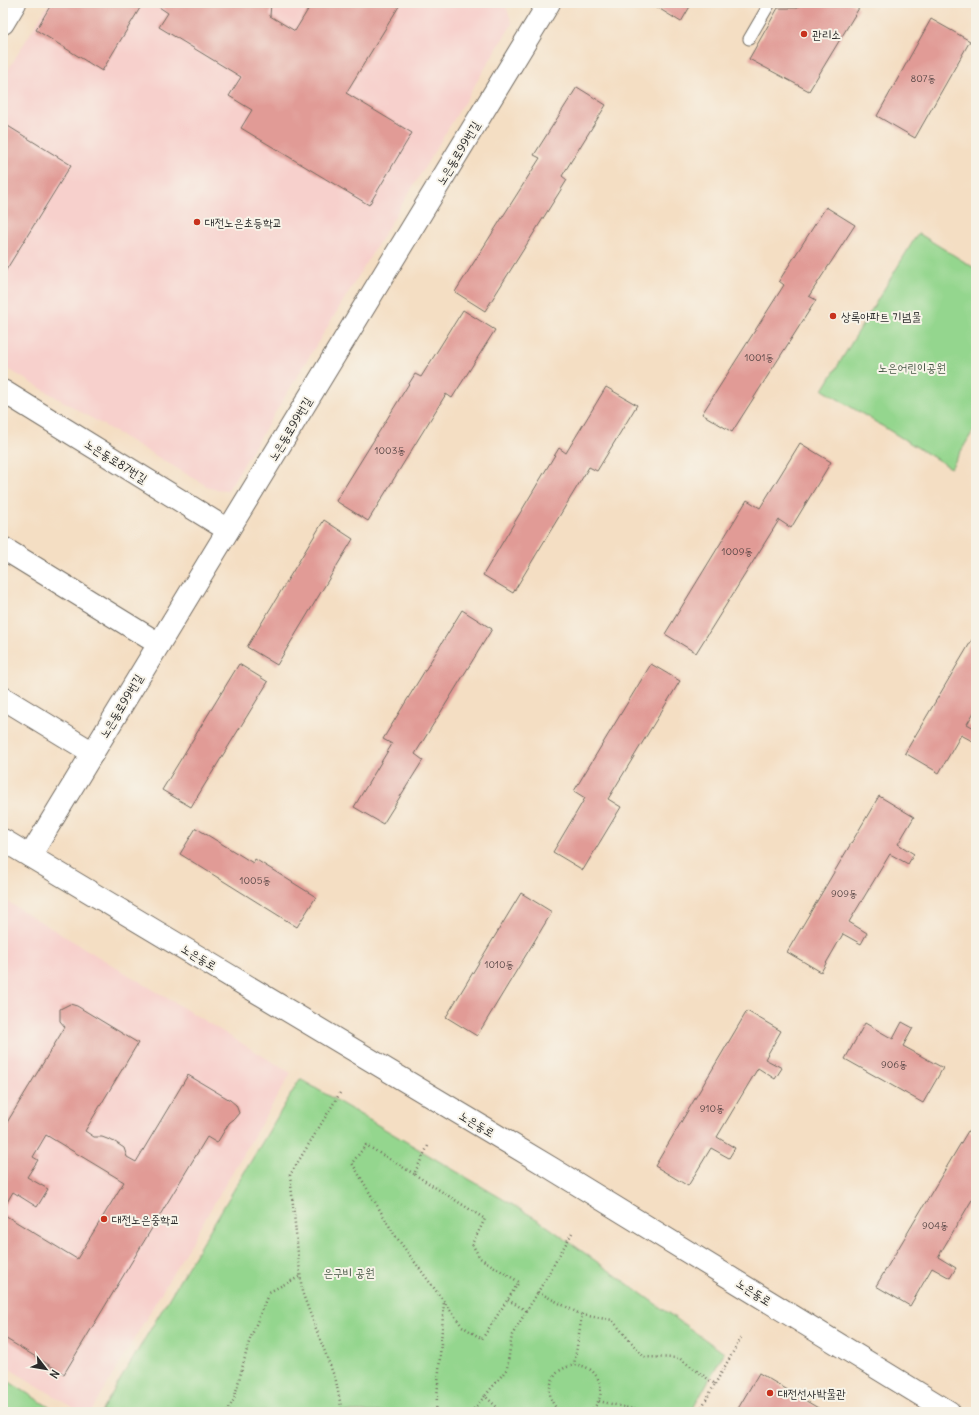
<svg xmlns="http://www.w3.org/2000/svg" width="979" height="1415" viewBox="0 0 979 1415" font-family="Delius,'Poor Story',sans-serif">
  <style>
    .built { fill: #f7d0cc }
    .green { fill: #94d68e; stroke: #60805c }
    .building { fill: #e19b96 }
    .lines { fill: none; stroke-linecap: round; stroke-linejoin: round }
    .service-casing { stroke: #716a60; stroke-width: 13 }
    .minor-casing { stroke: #716a60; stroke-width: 24 }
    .tertiary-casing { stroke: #716a60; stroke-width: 24 }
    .path { stroke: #716a60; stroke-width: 2.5; stroke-dasharray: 1 3; stroke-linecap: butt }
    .service { stroke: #fff; stroke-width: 11 }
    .minor { stroke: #fff; stroke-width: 22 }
    .tertiary { stroke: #fff; stroke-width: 22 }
    .poi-dot { fill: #c8321e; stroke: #f7f3e8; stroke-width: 1.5 }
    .labels { text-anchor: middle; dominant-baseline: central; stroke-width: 4; stroke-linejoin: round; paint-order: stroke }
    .number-label { font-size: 10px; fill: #584746 }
    .poi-label { font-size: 12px; fill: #2b2b2b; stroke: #f7f3e8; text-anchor: start }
    .street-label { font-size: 12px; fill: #2b2b2b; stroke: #f7f3e8 }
    .park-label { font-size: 12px; fill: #455644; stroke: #f7f3e8 }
  </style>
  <rect width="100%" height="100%" fill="#f7f3e8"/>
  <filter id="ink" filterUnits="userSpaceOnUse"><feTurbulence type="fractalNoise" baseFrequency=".025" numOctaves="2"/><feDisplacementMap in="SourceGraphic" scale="8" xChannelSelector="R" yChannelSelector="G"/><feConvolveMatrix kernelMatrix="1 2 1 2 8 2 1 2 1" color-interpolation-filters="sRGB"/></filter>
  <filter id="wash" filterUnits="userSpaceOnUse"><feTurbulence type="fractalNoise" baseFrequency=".012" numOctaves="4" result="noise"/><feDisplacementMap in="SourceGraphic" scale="16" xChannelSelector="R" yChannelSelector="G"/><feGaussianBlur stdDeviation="0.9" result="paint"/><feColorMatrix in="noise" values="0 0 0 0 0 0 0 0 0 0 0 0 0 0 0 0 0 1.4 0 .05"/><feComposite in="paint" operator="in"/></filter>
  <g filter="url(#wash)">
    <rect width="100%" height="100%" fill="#f4dec3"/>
    <!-- built -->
    <g class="built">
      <path d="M 49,3 L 505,3 L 512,24 L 228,490 L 212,489 L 3,366 L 3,78 Z"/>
      <path d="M 3,899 L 291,1073 L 91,1412 L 81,1412 L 3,1365 Z"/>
    </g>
    <!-- green -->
    <g class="green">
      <path d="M 918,233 L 976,269 L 976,426 L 951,468 L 823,390 Z"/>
      <path d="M 300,1079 L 540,1221 L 724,1353 L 691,1412 L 101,1412 Z"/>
      <path d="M 3,1378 L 57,1412 L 3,1412 Z"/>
    </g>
    <g id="blocks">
      <!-- building -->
      <g class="building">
        <path d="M 52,3 L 143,3 L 102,71 L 36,30 Z"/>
        <path d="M 153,3 L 271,3 L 270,16 L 295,31 L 312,3 L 401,3 L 346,93 L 412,133 L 369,205 L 241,128 L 252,110 L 229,96 L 241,77 L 159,27 L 168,13 Z"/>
        <path d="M 650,3 L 692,3 L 681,22 Z"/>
        <path d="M 800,3 L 851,3 L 859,8 L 809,91 L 749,59 L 778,8 L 798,8 Z"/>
        <path d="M 931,19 L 970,41 L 915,138 L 877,116 Z"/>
        <path d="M 577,87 L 606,105 L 562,176 L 567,180 L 485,311 L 455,292 L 540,158 L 534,155 Z"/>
        <path d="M 3,123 L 71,165 L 3,275 Z"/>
        <path d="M 826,207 L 855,225 L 809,296 L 816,300 L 732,432 L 702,414 L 784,285 L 779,281 Z"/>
        <path d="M 463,310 L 495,330 L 452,398 L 446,394 L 368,521 L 336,501 L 415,374 L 421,377 Z"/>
        <path d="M 606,387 L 637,405 L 597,471 L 589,467 L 513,593 L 483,575 L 559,448 L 566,453 Z"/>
        <path d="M 800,443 L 831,462 L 791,528 L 779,520 L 696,653 L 665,634 L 747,500 L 760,508 Z"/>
        <path d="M 324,520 L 353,539 L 277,665 L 247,647 Z"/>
        <path d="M 462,610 L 492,629 L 415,754 L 423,760 L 383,824 L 354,807 L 392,744 L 383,739 Z"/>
        <path d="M 976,633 L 976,709 L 967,724 L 976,729 L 976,743 L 961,735 L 939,773 L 905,753 Z"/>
        <path d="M 239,664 L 268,682 L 191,807 L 162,790 Z"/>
        <path d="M 651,664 L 680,681 L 608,799 L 621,807 L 583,870 L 553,852 L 585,798 L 574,791 Z"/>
        <path d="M 879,796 L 914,817 L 898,844 L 914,854 L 908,864 L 890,854 L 849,922 L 867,933 L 861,944 L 843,934 L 821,972 L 787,952 Z"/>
        <path d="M 196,828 L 253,863 L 255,859 L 316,897 L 297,927 L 180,854 Z"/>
        <path d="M 521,893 L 552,912 L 477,1036 L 446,1017 Z"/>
        <path d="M 70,1004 L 77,1006 L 138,1043 L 85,1131 L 94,1137 L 102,1137 L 115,1142 L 124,1148 L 127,1157 L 136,1162 L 188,1075 L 230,1100 L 236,1105 L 239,1113 L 234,1119 L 229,1123 L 217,1143 L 207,1137 L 64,1374 L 3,1337 L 3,1214 L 77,1259 L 124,1182 L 46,1135 L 33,1157 L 38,1160 L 27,1177 L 48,1189 L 37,1207 L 13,1192 L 3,1209 L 3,1129 L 65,1027 L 60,1021 L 60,1009 Z"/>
        <path d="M 747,1011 L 781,1031 L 765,1059 L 782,1068 L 775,1079 L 758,1068 L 717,1137 L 735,1148 L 729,1158 L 711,1148 L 688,1186 L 655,1166 Z"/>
        <path d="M 902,1022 L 913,1028 L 903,1046 L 943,1068 L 923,1103 L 845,1059 L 865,1023 L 893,1039 Z"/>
        <path d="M 968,1131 L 976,1136 L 976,1193 L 938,1257 L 956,1268 L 950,1278 L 932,1268 L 910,1306 L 876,1286 Z"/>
        <path d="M 759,1373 L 825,1412 L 736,1412 Z"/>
      </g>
    </g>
  </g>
  <g filter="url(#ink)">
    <use href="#blocks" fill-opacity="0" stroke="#716a60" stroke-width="1"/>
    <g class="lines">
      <!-- service casing -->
      <g class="service-casing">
        <path id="service" d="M 749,39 L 770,3"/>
      </g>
      <!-- minor casing -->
      <g class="minor-casing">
        <g id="minor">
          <path d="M 3,391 L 228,530"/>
          <path d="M 3,548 L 159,644"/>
          <path d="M 3,698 L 93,753"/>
          <path d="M 3,840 L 551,1168 L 949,1412"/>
        </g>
      </g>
      <!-- tertiary casing -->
      <g class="tertiary-casing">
        <g id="tertiary">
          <path d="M 3,23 L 15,3"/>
          <path d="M 30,856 L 549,3"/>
        </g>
      </g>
      <!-- path -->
      <g class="path">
        <path d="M 340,1093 L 290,1175 L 302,1292 L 336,1381 L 342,1412"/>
        <path d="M 414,1174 L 366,1145 L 352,1163 L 394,1234 L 462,1326 L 482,1339 L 519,1282 L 480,1258 L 472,1244 L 485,1219 L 414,1174 L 428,1146"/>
        <path d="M 572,1233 L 538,1292 L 582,1315 L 574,1365"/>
        <path d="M 508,1300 L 527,1311"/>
        <path d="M 582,1315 L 612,1320 L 644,1357 L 679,1358 L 715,1384 L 699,1412"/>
        <path d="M 715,1384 L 741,1338"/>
        <path d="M 599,1401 L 645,1412"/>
        <path d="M 227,1412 L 234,1399 L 249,1342 L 269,1292 L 301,1276"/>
        <path d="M 436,1412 L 444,1301"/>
        <path d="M 471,1412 L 485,1396"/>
        <path d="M 502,1412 L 485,1396 L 507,1369 L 512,1335 L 538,1292"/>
        <path d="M 561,1412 C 553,1406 549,1398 550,1388 C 551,1381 555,1373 561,1370 C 590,1352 616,1389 590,1412"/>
      </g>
      <!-- service -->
      <use href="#service" class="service"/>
      <!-- minor -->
      <use href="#minor" class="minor"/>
      <!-- tertiary -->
      <use href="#tertiary" class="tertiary"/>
    </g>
  </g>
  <!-- markers -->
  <g class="poi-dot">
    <circle cx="804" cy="34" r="4"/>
    <circle cx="197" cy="222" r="4"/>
    <circle cx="833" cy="316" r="4"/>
    <circle cx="104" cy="1219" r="4"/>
    <circle cx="770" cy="1393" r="4"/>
  </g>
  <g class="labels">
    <!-- number labels -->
    <g class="number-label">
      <text x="923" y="78">807동</text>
      <text x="759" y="357">1001동</text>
      <text x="390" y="450">1003동</text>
      <text x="737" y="551">1009동</text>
      <text x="255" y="880">1005동</text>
      <text x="844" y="893">909동</text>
      <text x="499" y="964">1010동</text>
      <text x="894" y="1064">906동</text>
      <text x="712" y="1108">910동</text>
      <text x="935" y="1225">904동</text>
    </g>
    <!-- poi labels -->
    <g class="poi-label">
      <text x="812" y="34">관리소</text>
      <text x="205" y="222">대전노은초등학교</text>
      <text x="841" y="316">상록아파트 기념물</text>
      <text x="112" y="1219">대전노은중학교</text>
      <text x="778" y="1393">대전선사박물관</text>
    </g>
    <!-- street labels -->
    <g class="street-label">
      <text transform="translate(458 153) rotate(-59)">노은동로99번길</text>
      <text transform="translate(290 429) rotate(-59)">노은동로99번길</text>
      <text transform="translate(116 461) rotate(32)">노은동로87번길</text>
      <text transform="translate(121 706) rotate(-59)">노은동로99번길</text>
      <text transform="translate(199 957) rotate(31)">노은동로</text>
      <text transform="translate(477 1124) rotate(31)">노은동로</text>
      <text transform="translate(754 1292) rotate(32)">노은동로</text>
    </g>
    <!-- park labels -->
    <g class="park-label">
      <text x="912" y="367">노은어린이공원</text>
      <text x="349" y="1272">은구비 공원</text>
    </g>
  </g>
  <!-- margin -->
  <rect width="979" height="1415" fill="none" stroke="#f7f3e8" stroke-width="16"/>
  <!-- north arrow -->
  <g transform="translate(46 1369) rotate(121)" stroke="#f7f3e8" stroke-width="3" paint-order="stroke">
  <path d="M0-3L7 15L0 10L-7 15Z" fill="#2b2b2b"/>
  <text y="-6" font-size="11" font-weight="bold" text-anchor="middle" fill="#2b2b2b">N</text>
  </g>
</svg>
